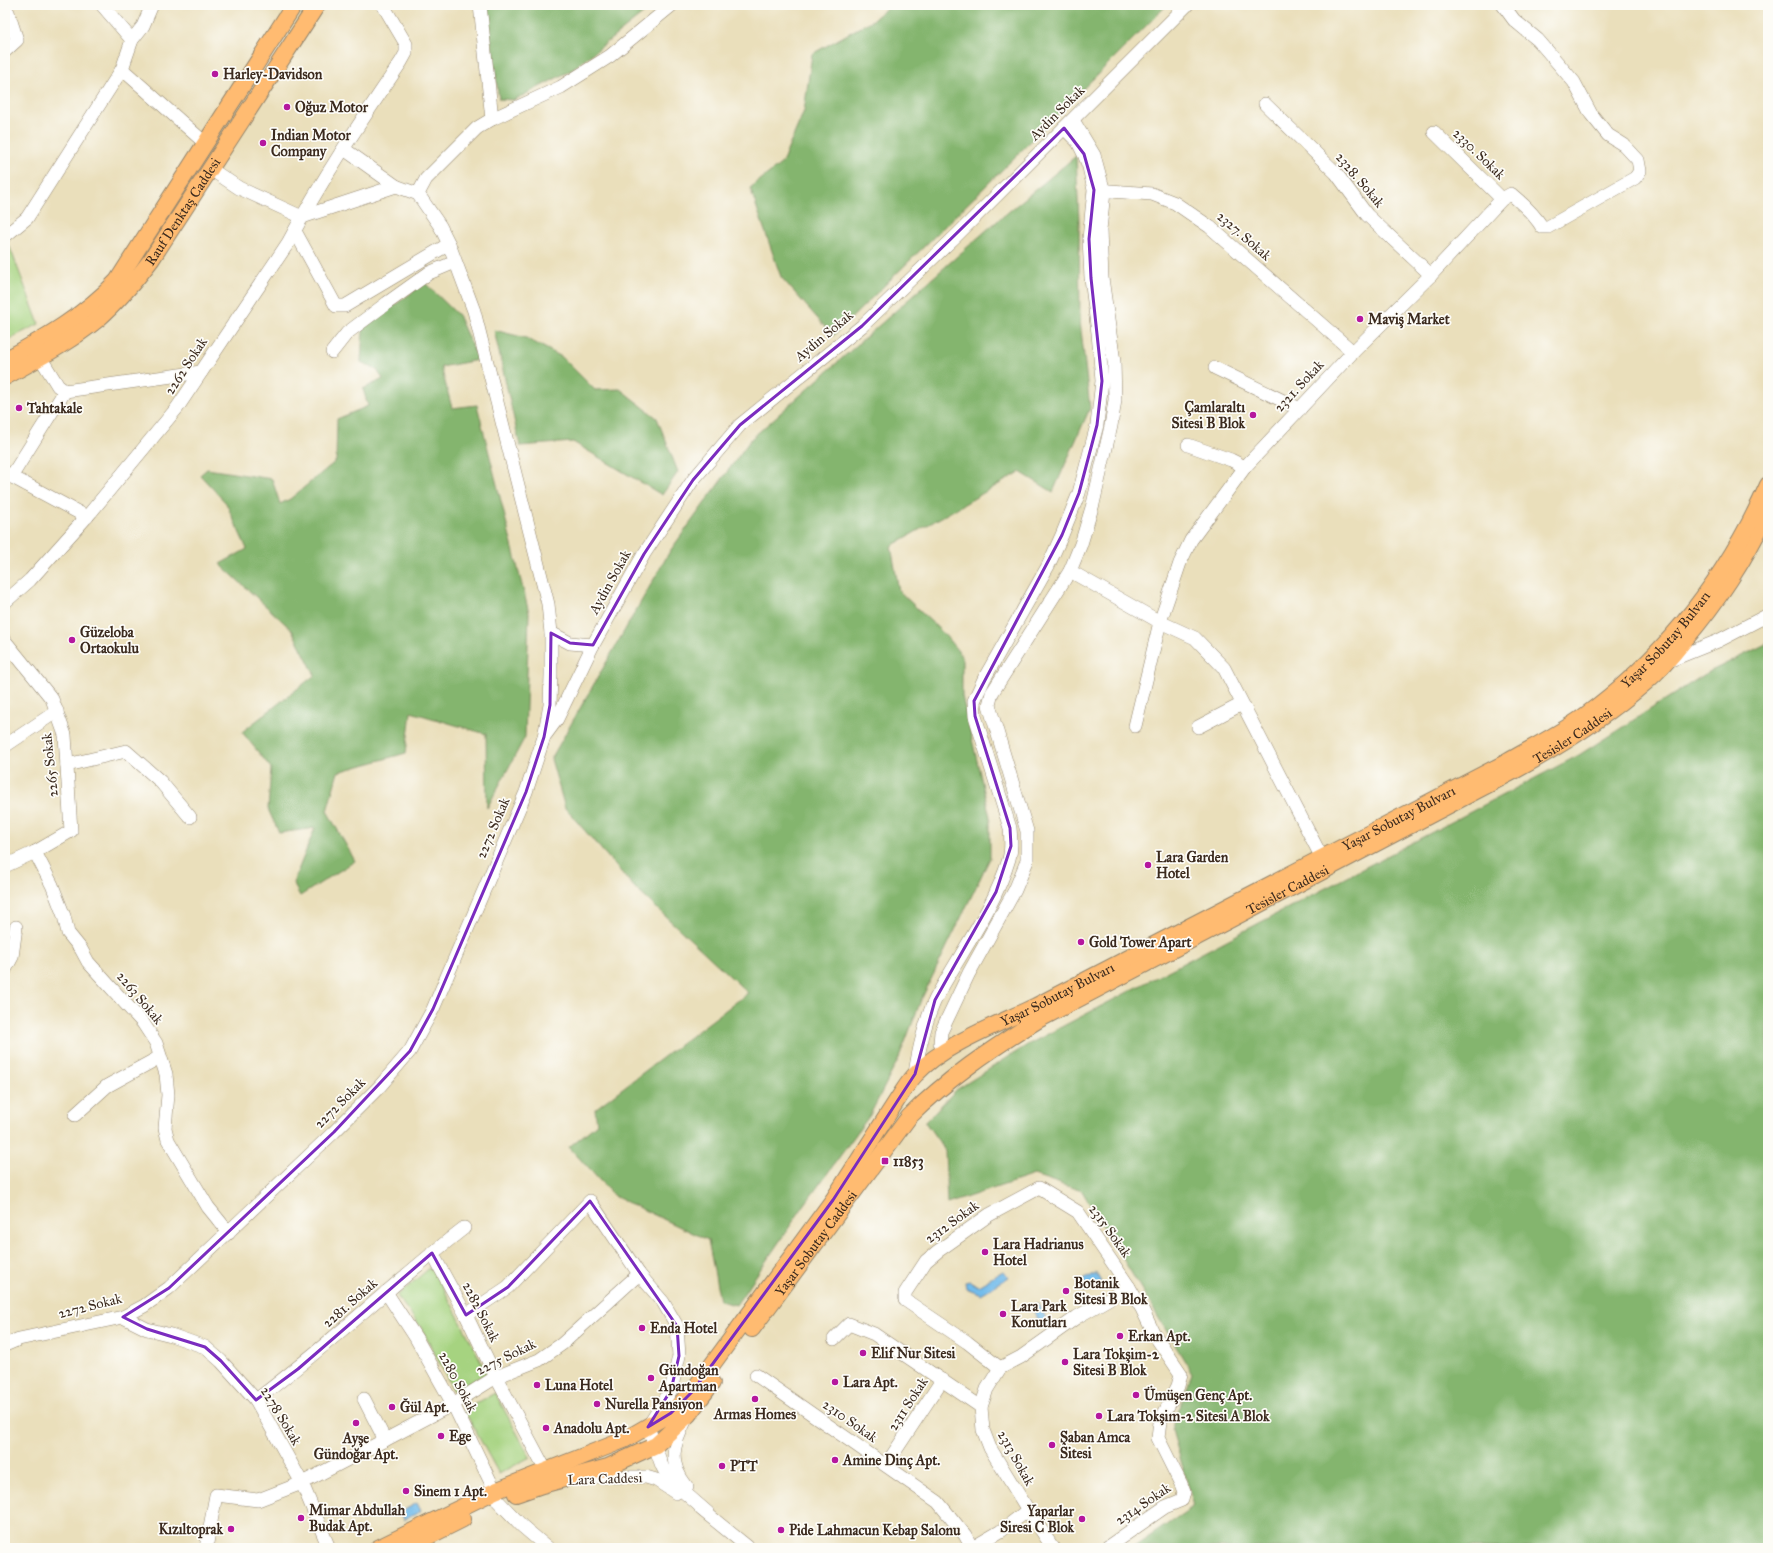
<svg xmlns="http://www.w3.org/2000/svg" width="1773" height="1553" viewBox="0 0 1773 1553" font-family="'IM FELL Great Primer',serif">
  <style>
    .green { fill: #a6d380; stroke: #707e4f }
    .forest { fill: #84b56e; stroke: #607046 }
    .water { fill: #73bceb; stroke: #577384 }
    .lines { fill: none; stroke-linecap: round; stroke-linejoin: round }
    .minor-casing { stroke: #92846c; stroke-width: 14 }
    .major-casing { stroke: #92846c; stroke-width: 18 }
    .minor { stroke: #fff; stroke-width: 13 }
    .major { stroke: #ffbb71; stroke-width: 16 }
    .marked { fill: none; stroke: #7b2cbf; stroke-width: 3; stroke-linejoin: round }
    .poi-dot { fill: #b5179e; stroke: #fdfcf7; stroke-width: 1.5 }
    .labels { text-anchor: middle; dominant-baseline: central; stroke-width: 3.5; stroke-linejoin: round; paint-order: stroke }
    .poi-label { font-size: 14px; font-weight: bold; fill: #3b2a1e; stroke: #fdfcf7; text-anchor: start }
    .street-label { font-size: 14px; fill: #3b2a1e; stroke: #fdfcf7 }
  </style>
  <rect width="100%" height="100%" fill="#fdfcf7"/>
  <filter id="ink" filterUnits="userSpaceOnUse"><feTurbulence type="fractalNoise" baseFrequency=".025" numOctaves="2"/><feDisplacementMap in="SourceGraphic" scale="8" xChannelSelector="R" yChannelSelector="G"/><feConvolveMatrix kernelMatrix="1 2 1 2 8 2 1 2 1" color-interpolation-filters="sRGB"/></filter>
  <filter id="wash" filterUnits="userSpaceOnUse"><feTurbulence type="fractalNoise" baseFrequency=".012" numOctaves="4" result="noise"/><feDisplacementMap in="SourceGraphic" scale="16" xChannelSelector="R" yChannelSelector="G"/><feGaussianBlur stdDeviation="0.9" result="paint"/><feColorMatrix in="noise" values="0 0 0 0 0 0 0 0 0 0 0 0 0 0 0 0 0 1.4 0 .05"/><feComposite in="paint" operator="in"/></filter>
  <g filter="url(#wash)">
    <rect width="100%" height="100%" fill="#eadfbb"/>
    <!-- green -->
    <g class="green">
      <path d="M 9,245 L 39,324 L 5,341 L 5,247 Z"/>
      <path d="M 432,1266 L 487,1373 L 454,1391 L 422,1329 L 397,1296 Z"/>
      <path d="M 495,1393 L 530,1457 L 499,1474 L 464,1410 Z"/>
    </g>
    <!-- forest -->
    <g class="forest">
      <path d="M 486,5 L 654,5 L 572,70 L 514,100 L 499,99 Z"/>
      <path d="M 890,5 L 1167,5 L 1005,167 L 833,336 L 781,277 L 750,188 L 782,163 L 804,111 L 812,54 L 873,20 Z"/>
      <path d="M 1076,156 L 1079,221 L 1080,321 L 1090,408 L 1053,492 L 1020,472 L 891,546 L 899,591 L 944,634 L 962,656 L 962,696 L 990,817 L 990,858 L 921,1000 L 899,1058 L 870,1115 L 805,1204 L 736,1305 L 720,1301 L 708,1240 L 614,1196 L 569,1147 L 597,1124 L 595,1109 L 748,993 L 635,888 L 565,808 L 551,759 L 670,551 L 751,439 L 989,228 Z"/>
      <path d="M 425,283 L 458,315 L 478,360 L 441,367 L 452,408 L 477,405 L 529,613 L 525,737 L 487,808 L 486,734 L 411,712 L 406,753 L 338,772 L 327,811 L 355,861 L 300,896 L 293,883 L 315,828 L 279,833 L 268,809 L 271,768 L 242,732 L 315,675 L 292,630 L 220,564 L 247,549 L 226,503 L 200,475 L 207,469 L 272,479 L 280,504 L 290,499 L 336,461 L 337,419 L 368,406 L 363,389 L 383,379 L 377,370 L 361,362 L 363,328 Z"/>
      <path d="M 494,330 L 526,338 L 562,357 L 595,390 L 620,389 L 657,418 L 678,472 L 662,495 L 573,442 L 520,446 Z"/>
      <path d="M 1768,643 L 1768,1548 L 1135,1548 L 1134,1547 L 1194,1506 L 1172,1430 L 1192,1373 L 1082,1191 L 1034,1175 L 947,1204 L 945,1150 L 925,1122 L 956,1090 L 1029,1044 L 1579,755 L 1707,673 Z"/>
    </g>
    <!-- water -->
    <g class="water">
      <path d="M 1003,1271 L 1008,1278 L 981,1294 L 966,1288 L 965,1282 L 970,1281 L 978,1286 Z"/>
      <path d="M 1096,1273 L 1101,1282 L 1083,1292 L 1078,1283 Z"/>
      <path d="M 1037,1303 L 1048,1321 L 1042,1325 L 1031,1307 Z"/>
      <path d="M 417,1503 L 421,1511 L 404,1520 L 401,1512 Z"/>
    </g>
  </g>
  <g filter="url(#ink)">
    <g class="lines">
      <!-- minor casing -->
      <g class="minor-casing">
        <g id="minor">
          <path d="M 102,5 L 132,40"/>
          <path d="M 480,5 L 492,119"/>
          <path d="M 5,51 L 17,40 L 8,12"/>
          <path d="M 122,69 L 205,143"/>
          <path d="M 1265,104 L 1336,173 L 1367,215 L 1431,275"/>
          <path d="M 1434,132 L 1502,199"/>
          <path d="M 344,149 L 396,186"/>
          <path d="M 213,167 L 215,172 L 239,188 L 302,217 L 396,186 L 418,194"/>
          <path d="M 1096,190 L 1152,194 L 1175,203 L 1210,227 L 1353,352"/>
          <path d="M 295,231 L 336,306 L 345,306 L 449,244"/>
          <path d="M 5,236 L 27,218 L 122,69 L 132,40 L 143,26 L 152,5"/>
          <path d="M 332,352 L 347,333 L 387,303 L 429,273 L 455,262"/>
          <path d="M 40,357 L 58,386 L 65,391 L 201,372"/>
          <path d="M 1215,368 L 1300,409"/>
          <path d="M 1188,445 L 1231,460 L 1245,467"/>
          <path d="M 5,473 L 87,517"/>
          <path d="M 11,477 L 65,391"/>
          <path d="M 1070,571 L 1160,622 L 1195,638 L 1224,668 L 1322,858"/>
          <path d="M 5,602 L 30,580 L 91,512 L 177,408 L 288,243 C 321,180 361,121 401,62 L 406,53 L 406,44 L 383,5"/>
          <path d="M 551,633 L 570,643 L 593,645"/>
          <path d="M 5,641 L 52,699 L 65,735 L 71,831 L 35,852 L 5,866"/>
          <path d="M 1666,662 L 1718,641 L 1768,615"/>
          <path d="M 1135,726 L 1160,622 L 1180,563 L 1191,540 L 1245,467 L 1353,352 L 1431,275 L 1502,199 L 1511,194 C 1523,204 1534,214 1542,227 L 1548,227 L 1635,178 L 1640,171 L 1638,160 L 1624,145 L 1608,135 L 1591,114 L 1574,82 L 1538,40 L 1514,20 L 1503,5"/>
          <path d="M 1198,727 L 1242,704"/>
          <path d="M 546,734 L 557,719 L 593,645 L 644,554 L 693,480 L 740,425 L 862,326 L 957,235 L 1187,5"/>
          <path d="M 5,746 L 57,711"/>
          <path d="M 67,765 L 126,751 L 160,781 L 190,817"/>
          <path d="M 35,852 L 52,885 L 64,916 L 68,933 L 81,949 L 88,962 L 143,1023 L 156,1043 L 166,1074 L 168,1095 L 165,1128 L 168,1140 L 208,1207 L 229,1233"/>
          <path d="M 5,970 L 12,957 L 16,927"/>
          <path d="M 944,1052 L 940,1043 L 941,1032 L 969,973 L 1015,890 L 1027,861 L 1027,831 L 989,705 L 992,693 L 1070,571 L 1081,544 L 1093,504 L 1111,426 L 1115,400 L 1114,362 L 1102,278 L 1100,230 L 1104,192 L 1094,155 L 1073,120"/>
          <path d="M 915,1074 C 918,1052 926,1018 936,998 C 960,953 994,909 1009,859 C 1012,849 1011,839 1010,828 L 975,716 L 974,701 L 984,679 L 1048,566 L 1062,535 L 1079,493 L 1097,425 L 1102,381 L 1098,333 L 1091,278 L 1089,239 L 1094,190 L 1089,167 L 1084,154 L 1078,142 L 1064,128"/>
          <path d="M 75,1115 L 107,1086 L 160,1057"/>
          <path d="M 432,1253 L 466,1315 L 496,1377 L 546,1471"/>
          <path d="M 386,1292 L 416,1338 L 453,1404 L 495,1491"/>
          <path d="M 466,1315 L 508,1287 L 590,1201 L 639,1274 L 663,1302 L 677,1326 L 679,1356 L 671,1390 L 648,1427 L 662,1466 L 669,1479 L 708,1513"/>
          <path d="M 123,1317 L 147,1329 L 171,1335 L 205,1347 L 221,1361 L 256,1400 L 302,1483 L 329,1548"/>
          <path d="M 834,1339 L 849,1324 L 874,1334 L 981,1407"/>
          <path d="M 5,1345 L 19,1339 L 123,1317 L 144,1306 L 169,1288 L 334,1132 L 380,1086 L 410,1051 L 433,1009 L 526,792 L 544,737 L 550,705 L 551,675 L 551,633 L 548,604 L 474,311 L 449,244 L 440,226 L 418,194 L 426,179 L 477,128 L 492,119 L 561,87 L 610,56 L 672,5"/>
          <path d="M 1000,1368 L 967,1342 L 905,1300 L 905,1293 L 926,1261 L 938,1251 L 989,1215 L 1039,1188 L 1078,1212 L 1129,1287 L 1142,1309 L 1154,1334 L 1181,1374 L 1178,1386 L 1160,1422 L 1158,1438 L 1181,1484 L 1184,1492 L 1182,1500 L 1165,1507 L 1106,1548"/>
          <path d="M 756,1375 L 938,1502 L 965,1535 L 972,1548"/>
          <path d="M 364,1399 L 385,1440"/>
          <path d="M 256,1400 C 328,1346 393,1283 464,1228"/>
          <path d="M 686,1419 C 673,1445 667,1462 687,1487"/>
          <path d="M 886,1465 L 942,1380"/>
          <path d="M 586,1477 L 646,1477 L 656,1480 L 676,1493"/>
          <path d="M 498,1501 L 522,1526 L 548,1548"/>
          <path d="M 701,1509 L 749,1548"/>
          <path d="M 206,1548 L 216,1495 L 258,1500 L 302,1483 L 385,1440 L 453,1404 L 496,1377 L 539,1360 L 562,1344 L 639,1274"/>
          <path d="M 972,1548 L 1001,1531 L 1028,1510"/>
          <path d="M 1053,1548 L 1028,1510 L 990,1448 L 983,1430 L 981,1407 L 987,1389 L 1000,1368 L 1021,1357 L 1077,1317 L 1129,1287"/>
        </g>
      </g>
      <!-- major casing -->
      <g class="major-casing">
        <g id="major">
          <path d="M 5,360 C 45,338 85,315 117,281 L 294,5"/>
          <path id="s1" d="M 5,377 C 37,359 70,342 98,319 C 119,301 135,281 151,260 L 317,5"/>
          <path id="s2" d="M 752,1329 L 909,1117 C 947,1079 991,1049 1038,1020 L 1516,770 C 1562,745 1606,717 1646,682 C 1660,670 1672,656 1683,642 C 1719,600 1744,561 1768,512"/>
          <path d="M 516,1494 L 542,1485 L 608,1467 L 656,1445 L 688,1415 L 712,1383"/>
          <path id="s3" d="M 378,1548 L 495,1491 L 624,1440 L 671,1413 L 692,1392 L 833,1200 L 903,1091 C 907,1085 911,1079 916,1074 C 944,1044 999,1024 1036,1006 L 1507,762 C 1533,747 1559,734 1583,717 C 1667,656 1726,579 1768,485"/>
          <path d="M 405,1548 L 463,1519"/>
        </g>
      </g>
      <!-- minor -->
      <use href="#minor" class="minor"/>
      <!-- major -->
      <use href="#major" class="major"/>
    </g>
  </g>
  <!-- marked area -->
  <path class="marked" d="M 1064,128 L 1084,154 L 1094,190 L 1089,239 L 1091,278 L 1102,381 L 1097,425 L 1079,493 L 1062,535 L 974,701 L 975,716 L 1010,828 L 1011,846 L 996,892 L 935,1000 L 915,1074 L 833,1200 L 692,1392 L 671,1413 L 648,1427 L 671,1390 L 679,1356 L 677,1326 L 590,1201 L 508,1287 L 466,1315 L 432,1253 L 298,1369 L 256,1400 L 221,1361 L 205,1347 L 147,1329 L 123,1317 L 169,1288 L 334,1132 L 410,1051 L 433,1009 L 526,792 L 544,737 L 550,705 L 551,633 L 570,643 L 593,645 L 644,554 L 693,480 L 740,425 L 862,326 Z"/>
  <!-- markers -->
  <g class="poi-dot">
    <circle cx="215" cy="74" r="4"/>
    <circle cx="287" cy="107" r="4"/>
    <circle cx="263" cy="143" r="4"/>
    <circle cx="1360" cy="319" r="4"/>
    <circle cx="19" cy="408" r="4"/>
    <circle cx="1253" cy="415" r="4"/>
    <circle cx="72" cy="640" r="4"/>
    <circle cx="1148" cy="865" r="4"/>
    <circle cx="1081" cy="942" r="4"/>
    <rect x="881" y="1157" width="8" height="8" rx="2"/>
    <circle cx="985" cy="1252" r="4"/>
    <circle cx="1066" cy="1291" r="4"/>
    <circle cx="1003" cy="1314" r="4"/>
    <circle cx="642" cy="1328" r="4"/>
    <circle cx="1120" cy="1336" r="4"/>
    <circle cx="863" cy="1353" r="4"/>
    <circle cx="1065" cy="1362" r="4"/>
    <circle cx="651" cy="1378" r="4"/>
    <circle cx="835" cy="1382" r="4"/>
    <circle cx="537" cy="1385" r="4"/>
    <circle cx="1136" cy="1395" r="4"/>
    <circle cx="755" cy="1399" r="4"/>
    <circle cx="597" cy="1404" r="4"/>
    <circle cx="392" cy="1407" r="4"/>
    <circle cx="1099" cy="1416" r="4"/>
    <circle cx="356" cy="1423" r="4"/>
    <circle cx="546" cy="1428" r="4"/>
    <circle cx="441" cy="1436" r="4"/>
    <circle cx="1052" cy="1445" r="4"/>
    <circle cx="835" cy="1460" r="4"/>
    <circle cx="722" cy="1466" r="4"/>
    <circle cx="406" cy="1491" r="4"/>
    <circle cx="301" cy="1518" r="4"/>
    <circle cx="1082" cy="1519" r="4"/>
    <circle cx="231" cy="1529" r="4"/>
    <circle cx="781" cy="1530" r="4"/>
  </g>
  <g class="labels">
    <!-- poi labels -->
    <g class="poi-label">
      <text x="223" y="74">Harley-Davidson</text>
      <text x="295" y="107">Oğuz Motor</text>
      <text x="271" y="135">Indian Motor<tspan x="271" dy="16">Company</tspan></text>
      <text x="1368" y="319">Maviş Market</text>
      <text x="1245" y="407" text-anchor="end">Çamlaraltı<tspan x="1245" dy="16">Sitesi B Blok</tspan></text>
      <text x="27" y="408">Tahtakale</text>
      <text x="80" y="632">Güzeloba<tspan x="80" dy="16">Ortaokulu</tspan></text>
      <text x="1156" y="857">Lara Garden<tspan x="1156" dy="16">Hotel</tspan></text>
      <text x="1089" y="942">Gold Tower Apart</text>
      <text x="893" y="1161">11853</text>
      <text x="993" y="1244">Lara Hadrianus<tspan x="993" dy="16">Hotel</tspan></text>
      <text x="1074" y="1283">Botanik<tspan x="1074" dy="16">Sitesi B Blok</tspan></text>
      <text x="1011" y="1306">Lara Park<tspan x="1011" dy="16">Konutları</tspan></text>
      <text x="650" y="1328">Enda Hotel</text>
      <text x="1128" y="1336">Erkan Apt.</text>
      <text x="871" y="1353">Elif Nur Sitesi</text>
      <text x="1073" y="1354">Lara Tokşim-2<tspan x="1073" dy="16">Sitesi B Blok</tspan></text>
      <text x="659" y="1370">Gündoğan<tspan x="659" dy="16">Apartman</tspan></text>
      <text x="843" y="1382">Lara Apt.</text>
      <text x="545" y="1385">Luna Hotel</text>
      <text x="1144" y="1395">Ümüşen Genç Apt.</text>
      <text x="605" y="1404">Nurella Pansiyon</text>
      <text x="400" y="1407">Ğül Apt.</text>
      <text x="755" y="1414" text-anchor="middle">Armas Homes</text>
      <text x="1107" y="1416">Lara Tokşim-2 Sitesi A Blok</text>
      <text x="554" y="1428">Anadolu Apt.</text>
      <text x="449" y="1436">Ege</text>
      <text x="1060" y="1437">Şaban Amca<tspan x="1060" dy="16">Sitesi</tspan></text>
      <text x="356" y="1438" text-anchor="middle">Ayşe<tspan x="356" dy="16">Gündoğar Apt.</tspan></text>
      <text x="843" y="1460">Amine Dinç Apt.</text>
      <text x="730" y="1466">PTT</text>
      <text x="414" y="1491">Sinem 1 Apt.</text>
      <text x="309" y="1510">Mimar Abdullah<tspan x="309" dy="16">Budak Apt.</tspan></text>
      <text x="1074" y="1511" text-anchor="end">Yaparlar<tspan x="1074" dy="16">Siresi C Blok</tspan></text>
      <text x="223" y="1529" text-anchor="end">Kızıltoprak</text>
      <text x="789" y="1530">Pide Lahmacun Kebap Salonu</text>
    </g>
    <!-- street labels -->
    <g class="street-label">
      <text transform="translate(1057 113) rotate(-45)">Aydin Sokak</text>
      <text transform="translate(1479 154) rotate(44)">2330. Sokak</text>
      <text transform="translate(1360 180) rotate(50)">2328. Sokak</text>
      <text stroke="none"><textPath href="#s1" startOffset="247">Rauf Denktaş Caddesi</textPath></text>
      <text transform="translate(1244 236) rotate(41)">2327. Sokak</text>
      <text transform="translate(824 336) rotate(-40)">Aydin Sokak</text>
      <text transform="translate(186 366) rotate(-57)">2262 Sokak</text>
      <text transform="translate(1299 386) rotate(-47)">2321. Sokak</text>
      <text transform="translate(610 582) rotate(-61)">Aydin Sokak</text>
      <text stroke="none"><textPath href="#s3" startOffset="1613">Yaşar Sobutay Bulvarı</textPath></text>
      <text stroke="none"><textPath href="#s2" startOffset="1031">Tesisler Caddesi</textPath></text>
      <text transform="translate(50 765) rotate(-96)">2265 Sokak</text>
      <text stroke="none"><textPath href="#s3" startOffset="1289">Yaşar Sobutay Bulvarı</textPath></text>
      <text transform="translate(493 828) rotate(-67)">2272 Sokak</text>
      <text stroke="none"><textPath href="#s2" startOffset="707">Tesisler Caddesi</textPath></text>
      <text stroke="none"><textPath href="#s3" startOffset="905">Yaşar Sobutay Bulvarı</textPath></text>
      <text transform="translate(140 998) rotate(50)">2263 Sokak</text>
      <text transform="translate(340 1103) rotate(-45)">2272 Sokak</text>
      <text transform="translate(952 1222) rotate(-36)">2312 Sokak</text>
      <text transform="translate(1110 1231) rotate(54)">2315 Sokak</text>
      <text stroke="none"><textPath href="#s2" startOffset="107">Yaşar Sobutay Caddesi</textPath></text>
      <text transform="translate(350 1303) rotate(-41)">2281. Sokak</text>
      <text transform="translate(90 1306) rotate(-14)">2272 Sokak</text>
      <text transform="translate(481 1312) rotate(63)">2282 Sokak</text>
      <text transform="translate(506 1357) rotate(-26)">2275 Sokak</text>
      <text transform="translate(458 1382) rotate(62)">2280 Sokak</text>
      <text transform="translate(908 1404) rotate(-57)">2311 Sokak</text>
      <text transform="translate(281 1416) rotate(59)">2278 Sokak</text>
      <text transform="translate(850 1421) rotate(35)">2310 Sokak</text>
      <text transform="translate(1016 1458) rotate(61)">2313 Sokak</text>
      <text transform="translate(605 1479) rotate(-2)">Lara Caddesi</text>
      <text transform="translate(1143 1504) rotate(-34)">2314 Sokak</text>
    </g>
  </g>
  <!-- margin -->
  <rect width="1773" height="1553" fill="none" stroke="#fdfcf7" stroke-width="20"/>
</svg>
